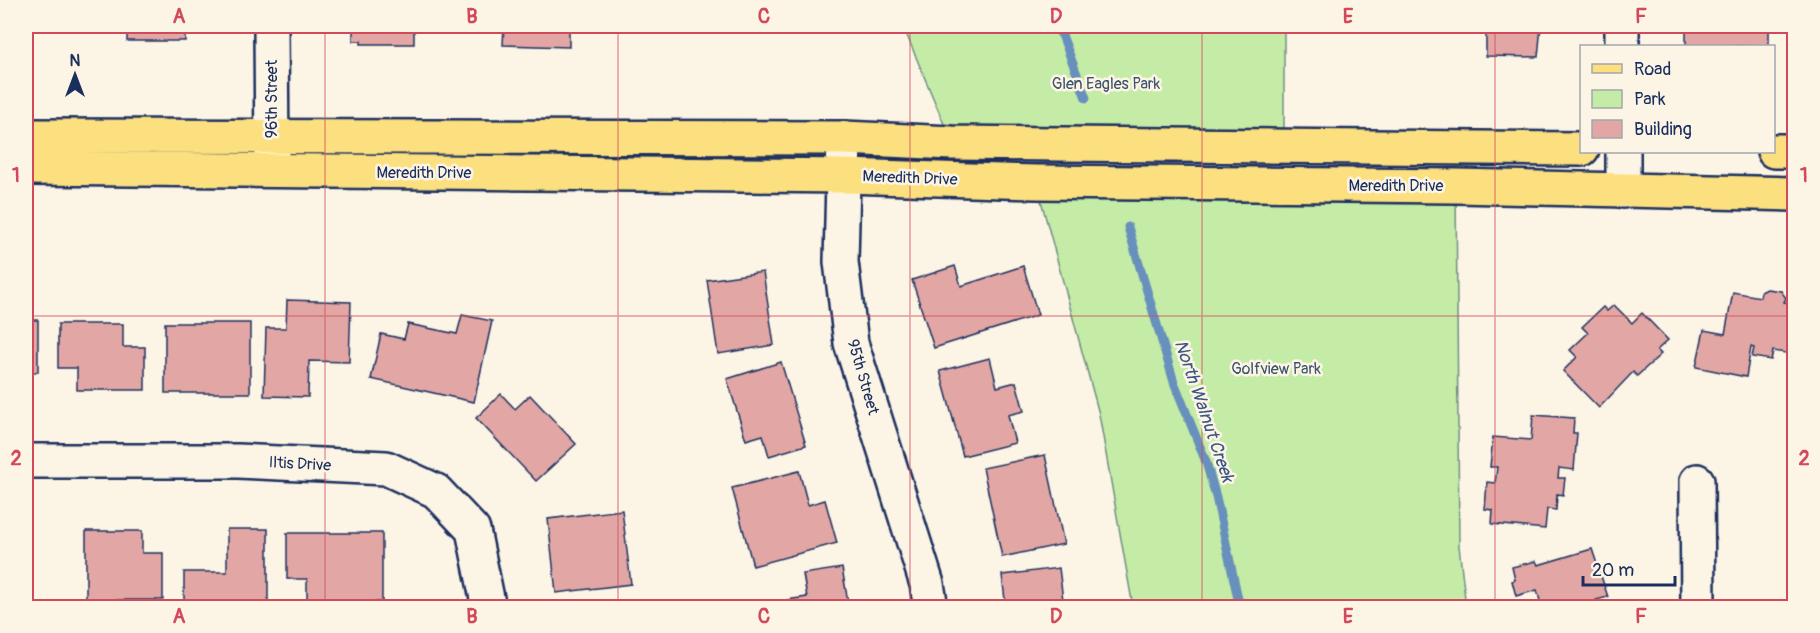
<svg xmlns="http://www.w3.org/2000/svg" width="1820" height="633" viewBox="0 0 1820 633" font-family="Pangolin,sans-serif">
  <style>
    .green { fill: #c4eca7; stroke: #708e82; stroke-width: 1.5 }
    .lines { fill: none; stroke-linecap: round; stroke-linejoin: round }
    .stream { stroke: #6890bc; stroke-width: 9 }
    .building { fill: #e2a7a4; stroke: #1b2f5e; stroke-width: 1.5 }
    .minor-casing { stroke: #1b2f5e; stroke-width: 38 }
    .major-casing { stroke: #1b2f5e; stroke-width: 38 }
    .minor { stroke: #fcf5e5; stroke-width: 33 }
    .major { stroke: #fce080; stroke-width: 33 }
    .grid { fill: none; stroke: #d1495b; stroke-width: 1.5; stroke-opacity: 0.55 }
    .labels { text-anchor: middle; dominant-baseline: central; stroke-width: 5; stroke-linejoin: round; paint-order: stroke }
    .park-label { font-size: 16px; fill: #3d556d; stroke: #fcf5e5 }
    .street-label { font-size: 16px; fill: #1b2f5e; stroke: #fcf5e5 }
    .water-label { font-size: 18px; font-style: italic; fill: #3b5785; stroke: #fcf5e5 }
    .neatline { fill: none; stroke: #d1495b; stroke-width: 2 }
    .grid-label { font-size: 20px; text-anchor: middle; font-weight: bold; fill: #d1495b }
  </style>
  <rect width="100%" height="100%" fill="#fcf5e5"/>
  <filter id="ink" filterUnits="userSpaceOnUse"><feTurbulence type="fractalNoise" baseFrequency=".0167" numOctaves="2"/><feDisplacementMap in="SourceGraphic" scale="12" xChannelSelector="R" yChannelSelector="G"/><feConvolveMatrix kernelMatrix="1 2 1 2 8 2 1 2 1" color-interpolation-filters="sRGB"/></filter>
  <g filter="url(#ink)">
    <!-- green -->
    <g class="green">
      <path d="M 903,26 L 1284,26 L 1284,144 L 952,143 Z"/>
      <path d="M 1036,182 L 1456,186 L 1459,546 L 1466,607 L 1133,607 L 1099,414 Z"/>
    </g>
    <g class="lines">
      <!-- stream -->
      <g class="stream">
        <path d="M 1054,26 L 1062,35 L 1086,98"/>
        <path d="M 1128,227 L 1174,382 L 1206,462 L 1216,497 L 1240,608"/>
      </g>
    </g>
    <!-- building -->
    <g class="building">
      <path d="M 127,26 L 188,26 L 188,33 L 185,33 L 185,41 L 127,41 Z"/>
      <path d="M 353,26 L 414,26 L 414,44 L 361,44 L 361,41 L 353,41 Z"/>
      <path d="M 504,26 L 569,26 L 569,47 L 503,45 Z"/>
      <path d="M 1486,26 L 1541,26 L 1538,57 L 1486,56 Z"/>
      <path d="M 1694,26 L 1753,26 L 1753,29 L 1769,29 L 1769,46 L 1686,46 L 1686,29 L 1694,29 Z"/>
      <path d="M 955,266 L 961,286 L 1023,266 L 1038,315 L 934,348 L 912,280 Z"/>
      <path d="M 763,272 L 774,345 L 718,354 L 707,280 Z"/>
      <path d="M 1767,289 L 1781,291 L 1786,298 L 1784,302 L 1794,304 L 1792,354 L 1773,351 L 1771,360 L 1752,357 L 1754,348 L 1751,347 L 1746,377 L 1696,367 L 1704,330 L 1725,334 L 1733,292 L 1760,297 L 1761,292 Z"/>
      <path d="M 287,300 L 351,302 L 349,362 L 309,361 L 308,397 L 264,396 L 266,328 L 286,328 Z"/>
      <path d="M 1614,305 L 1632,323 L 1642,313 L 1668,340 L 1657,350 L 1661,354 L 1637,376 L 1633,372 L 1599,408 L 1563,371 L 1577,357 L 1570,350 L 1588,333 L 1582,327 L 1603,307 L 1607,311 Z"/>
      <path d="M 462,315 L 492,321 L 474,402 L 371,379 L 381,334 L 404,339 L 408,324 L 457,334 Z"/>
      <rect x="26" y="320" width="12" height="52"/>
      <rect x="165" y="323" width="85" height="70"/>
      <path d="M 58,324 L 123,324 L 123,347 L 145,347 L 145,390 L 77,390 L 77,368 L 58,368 Z"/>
      <path d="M 990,358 L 997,387 L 1016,382 L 1024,411 L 1008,415 L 1015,443 L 963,456 L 940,371 Z"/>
      <path d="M 781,362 L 806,445 L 769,456 L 763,435 L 746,440 L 727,379 Z"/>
      <path d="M 501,394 L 515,409 L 530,395 L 576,444 L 536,481 L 476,418 Z"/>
      <path d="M 1533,415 L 1574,418 L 1573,433 L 1577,433 L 1574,470 L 1559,468 L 1558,478 L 1565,478 L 1563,495 L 1557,494 L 1556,510 L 1547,509 L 1545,529 L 1492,524 L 1493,510 L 1485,509 L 1487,482 L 1495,483 L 1497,467 L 1490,467 L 1493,437 L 1531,440 Z"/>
      <path d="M 1045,455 L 1064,544 L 1002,557 L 983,468 Z"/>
      <path d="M 799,471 L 808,505 L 825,500 L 837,543 L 753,566 L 732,488 Z"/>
      <path d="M 622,510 L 631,584 L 556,593 L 548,519 Z"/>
      <path d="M 227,529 L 268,529 L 268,608 L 184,608 L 184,572 L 227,572 Z"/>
      <path d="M 86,531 L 142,531 L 142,553 L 163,553 L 163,600 L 86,600 Z"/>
      <path d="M 287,533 L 382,533 L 382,602 L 307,602 L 307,579 L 287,579 Z"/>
      <path d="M 1592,549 L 1608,597 L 1596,600 L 1598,608 L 1542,608 L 1537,590 L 1516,596 L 1512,581 L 1515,580 L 1512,567 L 1536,561 L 1538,565 Z"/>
      <path d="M 842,568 L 849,608 L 788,608 L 787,600 L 807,597 L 803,574 Z"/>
      <path d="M 1059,568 L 1064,608 L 1006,608 L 1002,575 Z"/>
    </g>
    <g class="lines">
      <!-- minor casing -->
      <g class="minor-casing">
        <g id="minor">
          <path d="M 271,26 L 272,164"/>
          <path d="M 1622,26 L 1622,46"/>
          <path d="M 844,138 L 841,262 L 851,343 L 927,584 L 931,608"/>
          <path d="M 1623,191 L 1623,152"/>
          <path d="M 26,461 L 238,461 L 386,468 L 436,491 L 473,530 L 489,608"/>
          <path d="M 1697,481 L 1698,608"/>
        </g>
      </g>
      <!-- major casing -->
      <g class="major-casing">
        <g id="major">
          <path d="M 26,136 L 844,138 L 952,143 L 1582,149"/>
          <path d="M 1774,151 L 1794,151"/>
          <path d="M 26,168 L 845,176 L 1036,182 L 1456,186 L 1794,194"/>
        </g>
      </g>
      <!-- minor -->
      <use href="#minor" class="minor"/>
      <!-- major -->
      <use href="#major" class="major"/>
    </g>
  </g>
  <!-- grid -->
  <path class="grid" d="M 325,26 L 325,608M 618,26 L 618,608M 910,26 L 910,608M 1202,26 L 1202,608M 1495,26 L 1495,608M 26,316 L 1794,316"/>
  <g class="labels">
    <!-- park labels -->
    <g class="park-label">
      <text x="1106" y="84">Glen Eagles Park</text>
      <text x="1276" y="369">Golfview Park</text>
    </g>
    <!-- street labels -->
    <g class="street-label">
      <text transform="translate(272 99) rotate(-90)">96th Street</text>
      <text x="424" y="173">Meredith Drive</text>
      <text transform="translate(910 178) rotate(2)">Meredith Drive</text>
      <text x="1396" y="186">Meredith Drive</text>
      <text transform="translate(863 377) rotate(74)">95th Street</text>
      <text transform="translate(300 464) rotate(3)">Iltis Drive</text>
    </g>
    <!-- water labels -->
    <g class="water-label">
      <text transform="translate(1204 411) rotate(71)">North Walnut Creek</text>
    </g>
  </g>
  <!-- margin -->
  <rect width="1820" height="633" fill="none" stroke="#fcf5e5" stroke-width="66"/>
  <!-- legend -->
  <rect x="1580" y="45" width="195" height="108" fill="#fcf5e5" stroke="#a2a6af" stroke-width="1.5"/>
  <rect x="1592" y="64" width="30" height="9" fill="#fce080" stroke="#a2a6af" stroke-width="1.5"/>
  <text x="1634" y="75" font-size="18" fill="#1b2f5e">Road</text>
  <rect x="1592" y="90" width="30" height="18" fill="#c4eca7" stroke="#a2a6af" stroke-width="1.5"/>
  <text x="1634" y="105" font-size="18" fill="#1b2f5e">Park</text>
  <rect x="1592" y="120" width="30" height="18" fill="#e2a7a4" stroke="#a2a6af" stroke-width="1.5"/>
  <text x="1634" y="135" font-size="18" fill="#1b2f5e">Building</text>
  <!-- north arrow -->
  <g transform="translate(75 75)" stroke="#fcf5e5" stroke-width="4.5" paint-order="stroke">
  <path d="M0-4.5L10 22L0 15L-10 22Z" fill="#1b2f5e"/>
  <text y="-9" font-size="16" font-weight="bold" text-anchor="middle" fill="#1b2f5e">N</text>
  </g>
  <!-- scale -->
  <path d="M1583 576v9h92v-9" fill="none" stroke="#1b2f5e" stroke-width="3"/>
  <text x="1592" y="576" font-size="18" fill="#1b2f5e" stroke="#fcf5e5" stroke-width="4.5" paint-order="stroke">20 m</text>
  <rect x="33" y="33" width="1754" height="567" class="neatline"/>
  <g class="grid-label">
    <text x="179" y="23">A</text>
    <text x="472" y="23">B</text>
    <text x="764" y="23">C</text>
    <text x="1056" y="23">D</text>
    <text x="1348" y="23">E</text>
    <text x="1641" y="23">F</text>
    <text x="16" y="182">1</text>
    <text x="1804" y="182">1</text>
    <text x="16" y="465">2</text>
    <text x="1804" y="465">2</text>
    <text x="179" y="623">A</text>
    <text x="472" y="623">B</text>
    <text x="764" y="623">C</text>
    <text x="1056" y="623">D</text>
    <text x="1348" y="623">E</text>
    <text x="1641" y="623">F</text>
  </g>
</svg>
